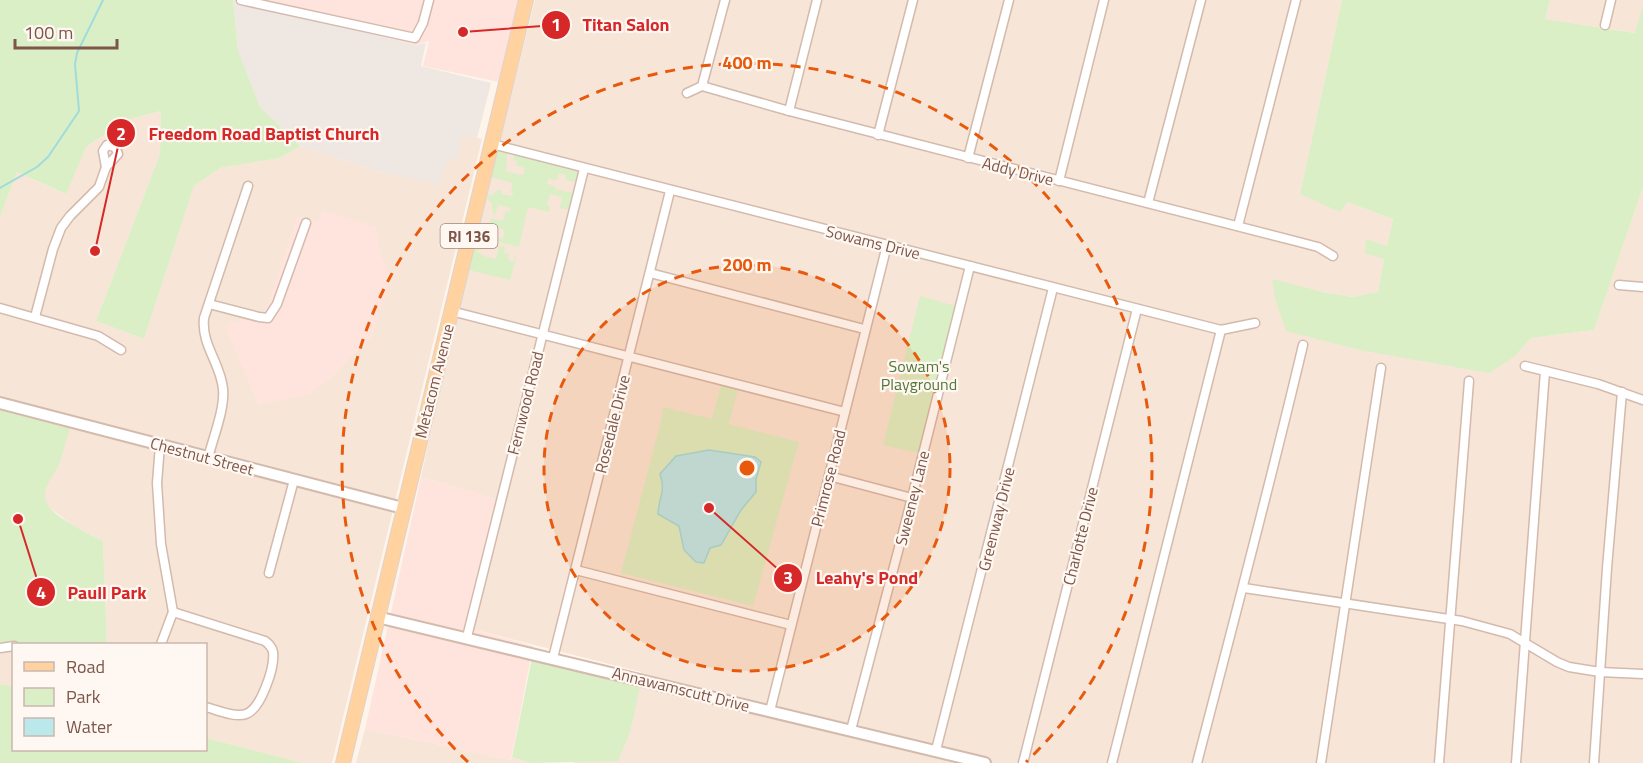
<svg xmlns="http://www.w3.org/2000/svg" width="1643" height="763" viewBox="0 0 1643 763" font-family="'Titillium Web',sans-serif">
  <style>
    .residential { fill: #f7e5d7 }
    .commercial { fill: #ffe4dd }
    .industrial { fill: #efe7e2 }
    .green { fill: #daefc5 }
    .water { fill: #bbe9eb; stroke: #a0dbde; stroke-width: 1.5 }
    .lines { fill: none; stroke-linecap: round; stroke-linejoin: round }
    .stream { stroke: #a0dbde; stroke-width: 2 }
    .minor-casing { stroke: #d3baad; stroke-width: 11 }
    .tertiary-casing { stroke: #d3baad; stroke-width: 14 }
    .primary-casing { stroke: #ddd3d0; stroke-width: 16 }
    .minor { stroke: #fff; stroke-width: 8 }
    .tertiary { stroke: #fff; stroke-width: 10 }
    .primary { stroke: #ffd2a0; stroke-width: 14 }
    .ring { fill: none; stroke: #e8590c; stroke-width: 3; stroke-dasharray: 10 8 }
    .labels { text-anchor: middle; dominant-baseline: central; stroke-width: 4.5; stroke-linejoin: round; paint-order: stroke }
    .shield { fill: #fff8f2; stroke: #a4877c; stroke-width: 1.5 }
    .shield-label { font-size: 15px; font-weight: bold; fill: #7d5649 }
    .street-label { font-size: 16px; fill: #7d5649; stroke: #fff8f2 }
    .park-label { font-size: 16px; fill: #52773a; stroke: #fff8f2 }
    .centre { fill: #e8590c; stroke: #fff8f2; stroke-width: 3 }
    .ring-label { font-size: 18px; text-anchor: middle; font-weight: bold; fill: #e8590c; stroke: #fff8f2; stroke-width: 4.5; stroke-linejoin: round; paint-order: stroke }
    .leader { fill: none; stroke: #d62828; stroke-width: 2 }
    .callout-dot { fill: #d62828; stroke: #fff8f2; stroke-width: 2 }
    .mark-label { font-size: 18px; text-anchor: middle; font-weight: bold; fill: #fff }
    .callout-label { font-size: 18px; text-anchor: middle; font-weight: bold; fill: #d62828; stroke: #fff8f2; stroke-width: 4.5; stroke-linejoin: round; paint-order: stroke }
  </style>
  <rect width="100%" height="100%" fill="#fef4e9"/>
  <!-- residential -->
  <g class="residential">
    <path d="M 535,0 L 1342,0 L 1300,194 L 1347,202 L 1393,219 L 1387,246 L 1366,240 L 1384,259 L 1378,292 L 1354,297 L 1322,292 L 1276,302 L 1286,330 L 1360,350 L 1515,356 L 1531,338 L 1594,330 L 1643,187 L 1643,763 L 573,763 L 631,729 L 641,672 L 464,627 L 495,499 L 421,477 L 459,304 Z"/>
    <path d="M 1550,0 L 1643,0 L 1643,5 L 1636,33 L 1545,19 Z"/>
    <path d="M 161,111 L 160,154 L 96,321 L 144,339 L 194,186 L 220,168 L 280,158 L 300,146 L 387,174 L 447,159 L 456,161 L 462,134 L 482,139 L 332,763 L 303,763 L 206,738 L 206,644 L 107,644 L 103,541 L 73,526 L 48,506 L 45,501 L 45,494 L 0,411 L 0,217 L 17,172 L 65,194 L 86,147 L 126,120 Z"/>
    <path d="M 0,642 L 19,644 L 14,644 L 13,686 L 0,684 Z"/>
    <path d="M 365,729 L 511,760 L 512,757 L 531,763 L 356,763 Z"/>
  </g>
  <!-- commercial -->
  <g class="commercial">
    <path d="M 240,0 L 518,0 L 499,82 L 423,66 L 429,41 L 415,45 Z"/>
    <path d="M 322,210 L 376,227 L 382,258 L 391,278 L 372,336 L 330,379 L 309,394 L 258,405 L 225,325 L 265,313 L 297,216 L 318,222 Z"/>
    <path d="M 421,477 L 495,499 L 464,627 L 533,646 L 511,760 L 365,729 Z"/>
  </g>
  <!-- industrial -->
  <path class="industrial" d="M 233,0 L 240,0 L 415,45 L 426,43 L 421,66 L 491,83 L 477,138 L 462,134 L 456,162 L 447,159 L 440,184 L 387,174 L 300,146 L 260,107 L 238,50 Z"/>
  <!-- green -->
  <g class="green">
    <path d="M 0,0 L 233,0 L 238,50 L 260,107 L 300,146 L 280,158 L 220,168 L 194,186 L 144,339 L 96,321 L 160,154 L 161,111 L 126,120 L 86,147 L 66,194 L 17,172 L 0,217 Z"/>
    <path d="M 1342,0 L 1550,0 L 1545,19 L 1635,33 L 1643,5 L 1643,187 L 1594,330 L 1531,338 L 1515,356 L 1489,373 L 1360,350 L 1286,331 L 1276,302 L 1272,279 L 1322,292 L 1353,297 L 1378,292 L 1384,259 L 1365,253 L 1366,239 L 1387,246 L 1393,219 L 1347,202 L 1340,212 L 1300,194 Z"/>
    <path d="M 498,151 L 507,153 L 506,172 L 523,175 L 525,168 L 516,165 L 517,161 L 513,160 L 514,154 L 552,163 L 579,171 L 575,182 L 565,180 L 566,175 L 559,173 L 557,180 L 548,179 L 547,184 L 555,186 L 555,189 L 573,193 L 570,210 L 560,208 L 562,197 L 550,194 L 547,205 L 550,207 L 549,212 L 528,207 L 519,247 L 477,236 L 479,228 L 488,231 L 488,234 L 503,239 L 505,230 L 492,227 L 493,223 L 490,222 L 491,218 L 503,221 L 506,211 L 510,212 L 510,208 L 498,205 L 495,215 L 493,213 L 492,203 L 486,198 L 487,195 L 492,195 L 498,190 L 502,191 L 501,194 L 513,196 L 513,193 L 511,191 L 513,183 L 491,177 Z"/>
    <path d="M 476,241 L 488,243 L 486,247 L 476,251 L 486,257 L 496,259 L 499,246 L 505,247 L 504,253 L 510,254 L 508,256 L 509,261 L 514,262 L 516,255 L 517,255 L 510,280 L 469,270 Z"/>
    <path d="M 920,296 L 955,306 L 918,453 L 883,445 Z"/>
    <path d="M 721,385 L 738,389 L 729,424 L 799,442 L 753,606 L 621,573 L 662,417 L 663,407 L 712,419 Z"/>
    <path d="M 0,409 L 70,428 C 66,439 64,452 59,464 C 55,474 44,485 45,497 C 45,514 89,534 103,541 L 107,644 L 19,644 L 0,642 Z"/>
    <path d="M 532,658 L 640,686 L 631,729 L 618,761 L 531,763 L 512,757 Z"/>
    <path d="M 0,684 L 13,686 L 14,750 L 206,750 L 206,738 L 303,763 L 0,763 Z"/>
  </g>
  <!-- water -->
  <path class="water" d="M 709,450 L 755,457 L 761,462 L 756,479 L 756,492 L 741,510 L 721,545 L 710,548 L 704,563 L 696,562 L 684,550 L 679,526 L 658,514 C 659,496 666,492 660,474 L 676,456 Z"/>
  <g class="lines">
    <!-- stream -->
    <path class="stream" d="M 0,188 L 37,167 L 48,157 L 79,111 L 75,64 L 77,53 L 103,0"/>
    <!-- minor casing -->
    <g class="minor-casing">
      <g id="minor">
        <path d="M 241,0 L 415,38 L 423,23 L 429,0"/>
        <path d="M 1605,25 L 1611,0"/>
        <path d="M 702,86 L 789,111 L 1295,241 L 1318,247 L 1333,256"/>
        <path d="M 687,93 L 702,86 L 725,0"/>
        <path d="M 789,111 L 817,0"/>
        <path d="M 878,135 L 913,0"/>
        <path d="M 492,144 L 1221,330 L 1255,323"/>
        <path d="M 107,145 L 115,147 L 118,154 L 106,167 L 103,151 Z"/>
        <path d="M 968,158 L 1009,0"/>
        <path d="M 1059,181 L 1104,0"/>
        <path d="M 1148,203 L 1201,0"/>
        <path d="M 1238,226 L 1296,0"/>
        <path d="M 650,273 L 864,329"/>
        <path d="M 1619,285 L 1643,287"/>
        <path d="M 209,304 L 259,317 L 268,318 L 277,304 L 306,223"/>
        <path d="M 0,308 L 98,336 L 121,350"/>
        <path d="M 451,311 L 845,412"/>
        <path d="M 35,317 L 53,249 L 61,228 L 70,216 L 99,187 L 106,167"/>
        <path d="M 1525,366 L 1598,384 L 1643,400"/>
        <path d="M 160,445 L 157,483 L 161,544 L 173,612 L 161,644"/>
        <path d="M 208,458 C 213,438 225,409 223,389 C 221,364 201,345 204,318 L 248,186"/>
        <path d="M 829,476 L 912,498"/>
        <path d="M 576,570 L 791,625"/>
        <path d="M 269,573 L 294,480"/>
        <path d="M 1244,588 L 1462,621 L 1510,634 L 1557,662 L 1569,667 L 1600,672 L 1643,674"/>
        <path d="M 173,612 L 265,641 C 269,644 272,647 273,652 C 275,667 261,709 246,714 C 235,718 217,710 206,707"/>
        <path d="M 467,637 L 584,169"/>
        <path d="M 0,648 L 14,646"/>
        <path d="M 553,658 L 670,191"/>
        <path d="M 770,711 L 887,245"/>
        <path d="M 851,730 L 912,498 L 970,266"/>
        <path d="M 936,750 L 1053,288"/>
        <path d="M 1023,763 L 1137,309"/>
        <path d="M 1112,763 L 1221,330"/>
        <path d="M 1197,763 C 1233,624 1270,485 1303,345"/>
        <path d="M 1321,763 L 1381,368"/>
        <path d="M 1439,763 L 1469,381"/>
        <path d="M 1516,763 L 1545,371"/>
        <path d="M 1594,763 L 1607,568 L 1622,392"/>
      </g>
    </g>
    <!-- tertiary casing -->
    <g class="tertiary-casing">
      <g id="tertiary">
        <path d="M 0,403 L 403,508"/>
        <path d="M 377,617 L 985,763"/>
      </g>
    </g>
    <!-- primary casing -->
    <g class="primary-casing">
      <path id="primary" d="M 343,763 L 526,0"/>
    </g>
    <!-- minor -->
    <use href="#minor" class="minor"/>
    <!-- tertiary -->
    <use href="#tertiary" class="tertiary"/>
    <!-- primary -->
    <use href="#primary" class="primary"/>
  </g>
  <!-- distance rings -->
  <circle cx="747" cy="468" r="203" fill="#e8590c" fill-opacity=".12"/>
  <g class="ring">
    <circle cx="747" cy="468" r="203"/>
    <path d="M468 762A405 405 0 1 1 1026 762"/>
  </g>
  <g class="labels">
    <!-- shield labels -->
    <rect class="shield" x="440.5" y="224" width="57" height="24" rx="4.5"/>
    <g class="shield-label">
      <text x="469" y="236">RI 136</text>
    </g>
    <!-- street labels -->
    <g class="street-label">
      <text transform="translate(1018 171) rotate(14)">Addy Drive</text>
      <text transform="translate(873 242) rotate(14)">Sowams Drive</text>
      <text transform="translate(434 381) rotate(-76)">Metacom Avenue</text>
      <text transform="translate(525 403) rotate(-76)">Fernwood Road</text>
      <text transform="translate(612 424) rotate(-76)">Rosedale Drive</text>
      <text transform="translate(202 456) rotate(15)">Chestnut Street</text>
      <text transform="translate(828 478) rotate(-76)">Primrose Road</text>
      <text transform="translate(912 498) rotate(-76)">Sweeney Lane</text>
      <text transform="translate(996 519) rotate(-76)">Greenway Drive</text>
      <text transform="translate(1080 536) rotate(-76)">Charlotte Drive</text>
      <text transform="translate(681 689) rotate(14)">Annawamscutt Drive</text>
    </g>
    <!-- park labels -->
    <g class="park-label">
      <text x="919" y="366">Sowam's<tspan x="919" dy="18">Playground</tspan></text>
    </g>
  </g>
  <circle cx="747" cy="468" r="9" class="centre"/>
  <g class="ring-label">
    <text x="747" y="69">400 m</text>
    <text x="747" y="271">200 m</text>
  </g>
  <!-- callouts -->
  <path class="leader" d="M463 32L556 25M95 251L121 133M709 508L788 578M18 519L41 592"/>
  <g class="callout-dot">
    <circle cx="463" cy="32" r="6"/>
    <circle cx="95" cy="251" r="6"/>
    <circle cx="709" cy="508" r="6"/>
    <circle cx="18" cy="519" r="6"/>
    <circle cx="556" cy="25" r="15"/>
    <circle cx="121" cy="133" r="15"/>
    <circle cx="788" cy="578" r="15"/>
    <circle cx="41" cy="592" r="15"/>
  </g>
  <g class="mark-label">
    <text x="556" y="31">1</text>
    <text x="121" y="140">2</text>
    <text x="788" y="584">3</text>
    <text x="41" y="599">4</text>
  </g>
  <g class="callout-label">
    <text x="626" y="31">Titan Salon</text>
    <text x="264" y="140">Freedom Road Baptist Church</text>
    <text x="867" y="584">Leahy's Pond</text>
    <text x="107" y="599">Paull Park</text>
  </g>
  <!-- legend -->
  <rect x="12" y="643" width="195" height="108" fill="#fff8f2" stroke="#cbb7ae" stroke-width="1.5"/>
  <rect x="24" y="662" width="30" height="9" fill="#ffd2a0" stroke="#cbb7ae" stroke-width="1.5"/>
  <text x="66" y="673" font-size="18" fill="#7d5649">Road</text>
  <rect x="24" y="688" width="30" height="18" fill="#daefc5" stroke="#cbb7ae" stroke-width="1.5"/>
  <text x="66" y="703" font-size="18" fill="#7d5649">Park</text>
  <rect x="24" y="718" width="30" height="18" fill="#bbe9eb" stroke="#cbb7ae" stroke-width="1.5"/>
  <text x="66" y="733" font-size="18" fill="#7d5649">Water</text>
  <!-- scale -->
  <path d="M15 39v9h102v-9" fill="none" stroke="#7d5649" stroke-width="3"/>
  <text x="24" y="39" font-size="18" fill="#7d5649" stroke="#fff8f2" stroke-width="4.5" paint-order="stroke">100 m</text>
</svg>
